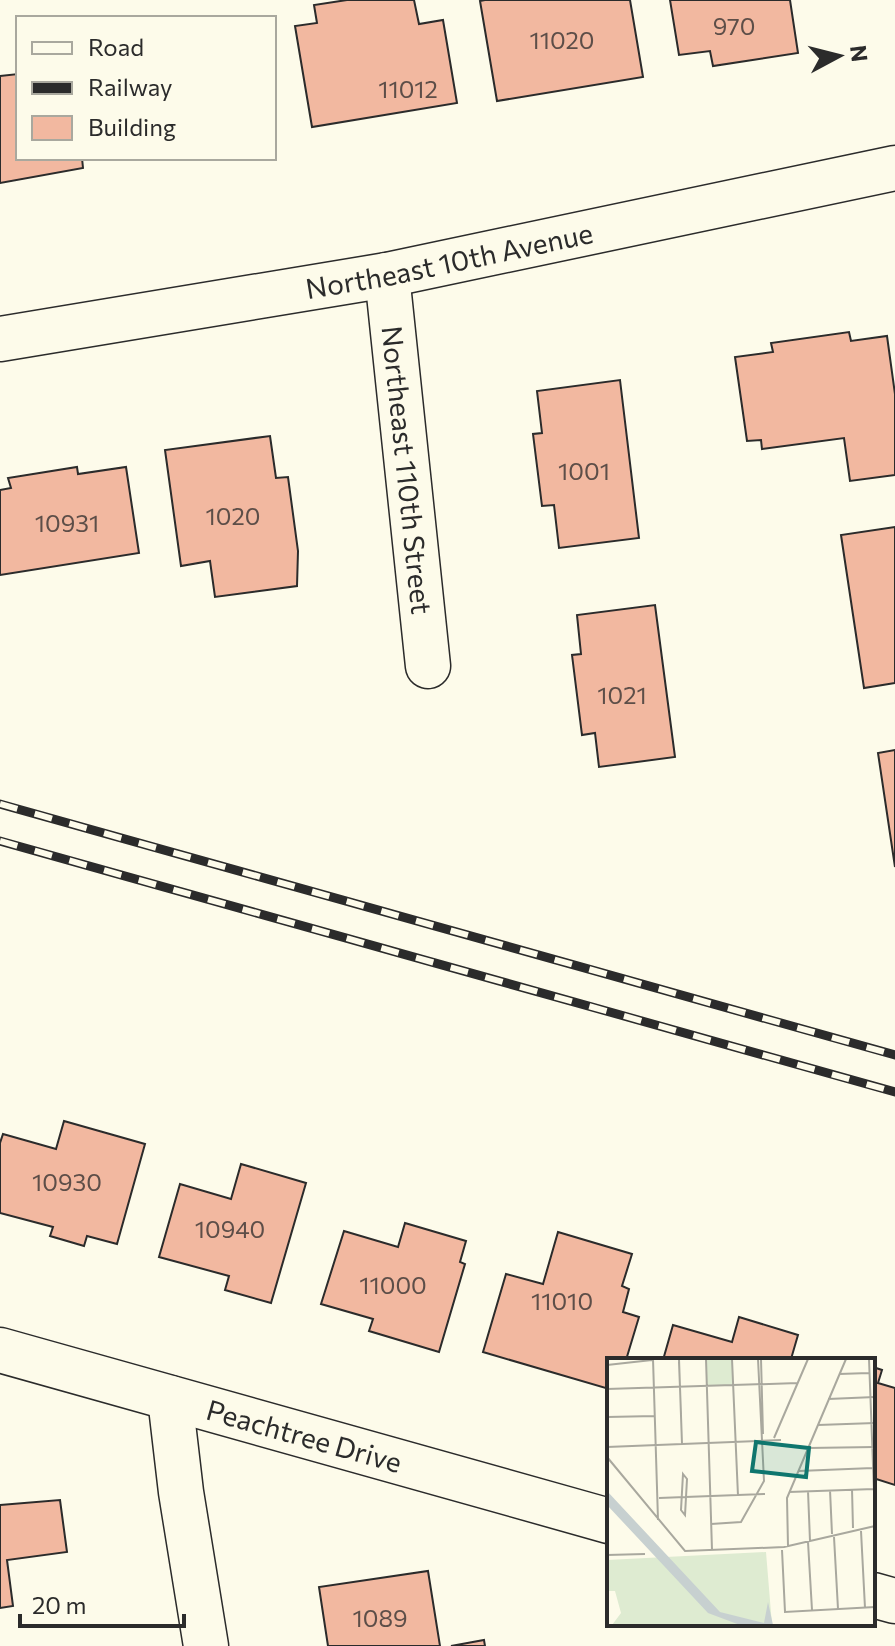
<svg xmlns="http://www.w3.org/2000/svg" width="895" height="1646" viewBox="0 0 895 1646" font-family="Commissioner,sans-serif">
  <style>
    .building { fill: #f2b8a0; stroke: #2b2b2b; stroke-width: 2 }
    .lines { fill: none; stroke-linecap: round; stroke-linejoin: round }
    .minor-casing { stroke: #2b2b2b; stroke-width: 47 }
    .minor { stroke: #fdfbea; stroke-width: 44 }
    .rail-casing { stroke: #2b2b2b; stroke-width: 9 }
    .rail { stroke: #fdfbea; stroke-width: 6; stroke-dasharray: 18; stroke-linecap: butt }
    .labels { text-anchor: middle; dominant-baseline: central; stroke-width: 6; stroke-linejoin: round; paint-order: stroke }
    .number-label { font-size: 24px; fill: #5d4e48 }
    .street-label { font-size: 28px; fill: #2b2b2b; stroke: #fdfbea }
    .inset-road { fill: none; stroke: #a9a89e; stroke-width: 2 }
    .view { fill: #0f766e; fill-opacity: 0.15; stroke: #0f766e; stroke-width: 4 }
    .inset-edge { fill: none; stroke: #2b2b2b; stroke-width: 4 }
  </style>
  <rect width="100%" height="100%" fill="#fdfbea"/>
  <!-- building -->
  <g class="building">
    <path d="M 347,0 L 414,0 L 419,24 L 443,20 L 457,103 L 312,127 L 295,26 L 317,23 L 314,5 Z"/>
    <path d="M 485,0 L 630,0 L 643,77 L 497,101 L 480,1 Z"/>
    <path d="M 670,0 L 790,0 L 798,53 L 713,66 L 710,51 L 679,55 Z"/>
    <path d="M 18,74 L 18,158 L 82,158 L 83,168 L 0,183 L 0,76 Z"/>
    <path d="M 849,332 L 851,341 L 887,336 L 895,394 L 895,475 L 850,481 L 844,438 L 762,449 L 761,440 L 747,441 L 735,357 L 773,352 L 771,343 Z"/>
    <path d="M 620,380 L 639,538 L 559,548 L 554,505 L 542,506 L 533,434 L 542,433 L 537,391 Z"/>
    <path d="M 270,436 L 276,478 L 288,477 L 298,551 L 297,586 L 215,597 L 210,561 L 181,566 L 165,450 Z"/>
    <path d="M 77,467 L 78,474 L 126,467 L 139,553 L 0,575 L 0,490 L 11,488 L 8,478 Z"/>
    <path d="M 895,527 L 895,683 L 864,688 L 841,535 Z"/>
    <path d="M 655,605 L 675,757 L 599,767 L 595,733 L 582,735 L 572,655 L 581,654 L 577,615 Z"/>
    <path d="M 895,750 L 895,867 L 878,753 Z"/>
    <path d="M 64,1121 L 145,1144 L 117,1244 L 87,1236 L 84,1246 L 50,1236 L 53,1227 L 0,1213 L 0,1143 L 3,1134 L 56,1149 Z"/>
    <path d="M 241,1164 L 306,1183 L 271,1303 L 225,1290 L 229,1276 L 159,1257 L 180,1184 L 231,1199 Z"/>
    <path d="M 405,1223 L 466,1241 L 460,1262 L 465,1264 L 439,1352 L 369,1331 L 373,1319 L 321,1304 L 344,1231 L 398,1247 Z"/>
    <path d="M 558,1232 L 632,1254 L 622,1286 L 629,1289 L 623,1312 L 639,1317 L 626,1360 L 609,1360 L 609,1389 L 483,1352 L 506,1274 L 543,1284 Z"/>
    <path d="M 739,1317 L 798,1335 L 791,1359 L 795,1360 L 663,1360 L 673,1325 L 732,1342 Z"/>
    <path d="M 873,1367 L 882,1370 L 878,1383 L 895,1388 L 895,1485 L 873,1478 Z"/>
    <path d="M 60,1500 L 67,1552 L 7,1560 L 13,1606 L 0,1608 L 0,1505 Z"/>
    <path d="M 428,1571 L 440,1646 L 328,1646 L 319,1587 Z"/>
    <path d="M 484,1640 L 485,1646 L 451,1646 Z"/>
  </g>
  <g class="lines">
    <!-- minor casing -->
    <g class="minor-casing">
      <g id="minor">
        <path id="s1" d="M 387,275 L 428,666"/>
        <path id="s2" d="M 0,339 L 387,275 L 895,168"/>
        <path id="s3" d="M 0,1350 L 609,1521"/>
        <path d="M 170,1398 L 181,1492 L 206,1646"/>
        <path d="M 873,1595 L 895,1601"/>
      </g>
    </g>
    <!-- minor -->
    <use href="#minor" class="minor"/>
    <!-- rail casing -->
    <g class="rail-casing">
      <g id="rail">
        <path d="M 0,804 L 895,1055"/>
        <path d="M 0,841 L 895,1092"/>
      </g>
    </g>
    <!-- rail -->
    <use href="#rail" class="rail"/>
  </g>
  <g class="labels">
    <!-- number labels -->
    <g class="number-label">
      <text x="734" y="25">970</text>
      <text x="562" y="39">11020</text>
      <text x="408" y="88">11012</text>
      <text x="584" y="470">1001</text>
      <text x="233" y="515">1020</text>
      <text x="67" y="522">10931</text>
      <text x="622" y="694">1021</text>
      <text x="67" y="1181">10930</text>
      <text x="230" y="1228">10940</text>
      <text x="393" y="1284">11000</text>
      <text x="562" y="1300">11010</text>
      <text x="380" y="1617">1089</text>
    </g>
    <!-- street labels -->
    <g class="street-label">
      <text stroke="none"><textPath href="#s2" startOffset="456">Northeast 10th Avenue</textPath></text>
      <text stroke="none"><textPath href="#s1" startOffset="196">Northeast 110th Street</textPath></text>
      <text stroke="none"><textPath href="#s3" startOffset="316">Peachtree Drive</textPath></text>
    </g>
  </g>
  <!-- overview -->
  <g transform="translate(607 1358)">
    <rect width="268" height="268" fill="#fdfbea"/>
    <path d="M 159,194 L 165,267 L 5,267 L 14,255 L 8,233 L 0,233 L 0,202 Z" fill="#deebd1"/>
    <path d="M 99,1 L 125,1 L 126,27 L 99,28 Z" fill="#deebd1"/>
    <path d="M 0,133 L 113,254 L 157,265 L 161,244 L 166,267 L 133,267 L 101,255 L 0,147 Z" fill="#c7d0d0"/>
    <path class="inset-road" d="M 46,1 L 51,162M 72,1 L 75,86M 99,1 L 105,192M 125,1 L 131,138M 154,1 L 156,76M 262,1 L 268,160M 72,4 L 74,56M 0,7 L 45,2M 232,16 L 262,15M 0,31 L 191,25M 221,41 L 268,39M 0,59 L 48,58M 211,67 L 268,65M 167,80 L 201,1M 0,89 L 174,82M 201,90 L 268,89M 0,99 L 78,193 L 177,189 L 268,168M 192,113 L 266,110M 76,116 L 80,121 L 78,157 L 74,152 ZM 245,131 L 246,170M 223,132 L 225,176M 201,133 L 203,183M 182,134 L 267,131M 52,140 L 158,136M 104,166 L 134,164 L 157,123 L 151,1M 254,173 L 258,250M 227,179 L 231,251M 201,184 L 205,252M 181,188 L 180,140 L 239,1M 175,192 L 178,254 L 268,249M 0,197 L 38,196"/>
    <path class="view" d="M 149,84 L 202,90 L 199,119 L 145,113 Z"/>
    <rect width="268" height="268" class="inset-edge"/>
  </g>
  <!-- legend -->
  <rect x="16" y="16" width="260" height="144" fill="#fdfbea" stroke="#a9a89e" stroke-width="2"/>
  <rect x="32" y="42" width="40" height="12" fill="#fdfbea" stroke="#a9a89e" stroke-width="2"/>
  <text x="88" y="56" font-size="24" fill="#2b2b2b">Road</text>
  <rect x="32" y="82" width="40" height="12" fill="#2b2b2b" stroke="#a9a89e" stroke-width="2"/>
  <text x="88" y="96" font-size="24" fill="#2b2b2b">Railway</text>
  <rect x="32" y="116" width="40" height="24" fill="#f2b8a0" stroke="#a9a89e" stroke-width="2"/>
  <text x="88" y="136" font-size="24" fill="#2b2b2b">Building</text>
  <!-- north arrow -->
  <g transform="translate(839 56) rotate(83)" stroke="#fdfbea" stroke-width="6" paint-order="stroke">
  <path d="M0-6L14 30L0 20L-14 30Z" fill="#2b2b2b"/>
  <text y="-12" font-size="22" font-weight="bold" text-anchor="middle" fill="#2b2b2b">N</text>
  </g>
  <!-- scale -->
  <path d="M20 1614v12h164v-12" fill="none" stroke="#2b2b2b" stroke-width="4"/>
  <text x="32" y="1614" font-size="24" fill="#2b2b2b" stroke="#fdfbea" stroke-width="6" paint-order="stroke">20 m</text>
</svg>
